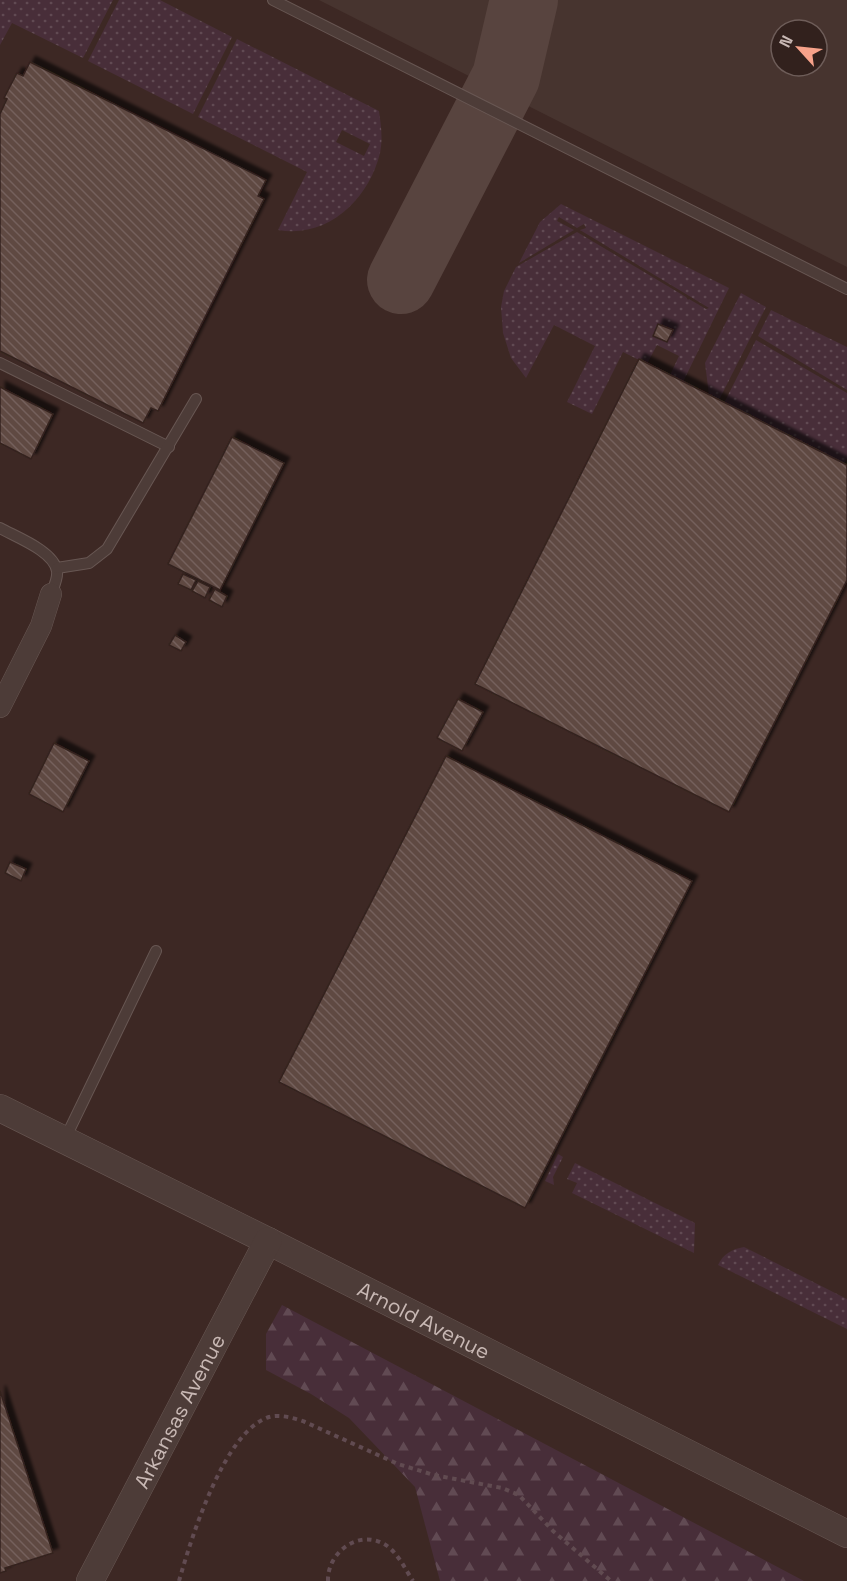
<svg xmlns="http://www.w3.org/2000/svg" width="847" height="1581" viewBox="0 0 847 1581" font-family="'Space Grotesk',sans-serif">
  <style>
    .airport { fill: #47342f; fill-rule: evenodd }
    .grass { fill: url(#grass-dots); fill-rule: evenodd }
    .forest { fill: url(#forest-firs) }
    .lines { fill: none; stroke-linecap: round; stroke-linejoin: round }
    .taxiway { stroke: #58443f; stroke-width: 68 }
    .building { fill: url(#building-back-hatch); stroke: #34231f; stroke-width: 1.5; filter: url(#shadow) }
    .service-casing { stroke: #685753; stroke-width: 12 }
    .minor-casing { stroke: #685753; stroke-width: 22 }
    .tertiary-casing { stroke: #685753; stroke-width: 28 }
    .path { stroke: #614b51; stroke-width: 4; stroke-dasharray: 4.5 4.5; stroke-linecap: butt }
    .service { stroke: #4d3c38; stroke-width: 10 }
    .minor { stroke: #4d3c38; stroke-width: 21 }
    .tertiary { stroke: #4d3c38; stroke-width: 27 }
    .labels { text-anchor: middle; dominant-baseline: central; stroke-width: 5; stroke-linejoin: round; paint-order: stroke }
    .street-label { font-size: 21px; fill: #c8b8b4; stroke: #32211d }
  </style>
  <defs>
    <pattern id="grass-dots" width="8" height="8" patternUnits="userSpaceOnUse" patternTransform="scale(1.5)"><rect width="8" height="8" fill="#482e39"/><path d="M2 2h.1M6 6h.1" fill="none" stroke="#614a53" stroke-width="1.8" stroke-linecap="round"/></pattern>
    <pattern id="forest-firs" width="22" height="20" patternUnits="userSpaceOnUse" patternTransform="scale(1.5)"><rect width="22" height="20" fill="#482e39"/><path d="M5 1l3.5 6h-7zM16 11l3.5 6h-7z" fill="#614a53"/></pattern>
    <pattern id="building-back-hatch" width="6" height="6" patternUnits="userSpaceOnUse" patternTransform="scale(1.5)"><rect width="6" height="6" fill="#5f4843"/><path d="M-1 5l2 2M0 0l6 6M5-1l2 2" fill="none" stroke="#74605c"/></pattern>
    <filter id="shadow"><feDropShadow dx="5.5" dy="-5.5" stdDeviation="1.5" flood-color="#0009"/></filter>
  </defs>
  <rect width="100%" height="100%" fill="#3d2824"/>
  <!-- airport -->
  <path class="airport" d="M 319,0 L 847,0 L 847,267 L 461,72 ZM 781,30 L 817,30 L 817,66 L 781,66 Z"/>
  <!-- grass -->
  <g class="grass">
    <path d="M 0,0 L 113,0 L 83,58 L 12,23 L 0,45 Z"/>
    <path d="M 119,0 L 160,0 L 232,37 L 193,114 L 88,61 Z"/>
    <path d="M 237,39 L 379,111 C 381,125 383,139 380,153 C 369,199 328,239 278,230 L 307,172 L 198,117 ZM 342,130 L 370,144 L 364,156 L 336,142 Z"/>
    <path d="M 561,204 L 729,288 L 683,382 L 670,375 L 679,356 L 657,345 L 647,364 L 623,352 L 592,414 L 567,402 L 595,346 L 554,325 L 526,378 L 511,358 L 503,333 L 501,307 L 504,291 L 516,267 L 577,232 L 686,297 L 688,300 L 689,299 L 706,309 L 709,308 L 580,230 L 586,228 L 584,224 L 577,228 L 559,217 L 557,221 L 574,230 L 519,263 L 540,222 ZM 658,324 L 673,330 L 667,342 L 653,336 Z"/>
    <path d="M 741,293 L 766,307 L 719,400 L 709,395 L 705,363 Z"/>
    <path d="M 771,310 L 847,347 L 847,390 L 758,336 Z"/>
    <path d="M 756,340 L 847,393 L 847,458 L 844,464 L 724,403 Z"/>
    <path d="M 558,1154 L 563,1157 L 553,1177 L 554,1185 L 545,1181 Z"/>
    <path d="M 575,1163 L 695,1223 L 694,1253 L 572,1193 L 577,1183 L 567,1179 Z"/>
    <path d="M 744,1247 L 847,1299 L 847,1329 L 718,1265 C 723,1254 732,1249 744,1247 Z"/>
  </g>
  <!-- forest -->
  <path class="forest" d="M 282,1305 L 804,1581 L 440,1581 L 415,1487 L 349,1418 L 311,1394 L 266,1370 L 266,1334 Z"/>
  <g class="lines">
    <!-- taxiway -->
    <path class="taxiway" d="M 401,280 L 506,77 L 524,0"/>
  </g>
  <!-- building -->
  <g class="building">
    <path d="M 30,62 L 266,180 L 258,196 L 264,199 L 158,411 L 151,408 L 143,423 L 0,351 L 0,114 L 7,99 L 4,98 L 17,73 L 23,76 Z"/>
    <path d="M 658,324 L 673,330 L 667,342 L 653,336 Z"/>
    <path d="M 639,359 L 847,465 L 847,580 L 729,812 L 475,684 Z"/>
    <path d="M 0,387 L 53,414 L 31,459 L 0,443 Z"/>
    <path d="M 232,437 L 284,463 L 220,590 L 168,564 Z"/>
    <path d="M 183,574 L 196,580 L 191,590 L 178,584 Z"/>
    <path d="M 198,581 L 210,587 L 205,598 L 192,591 Z"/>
    <path d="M 215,589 L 227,596 L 222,607 L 209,600 Z"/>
    <path d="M 175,635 L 186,642 L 181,651 L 169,645 Z"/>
    <path d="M 458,699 L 483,712 L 462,751 L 437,738 Z"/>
    <path d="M 54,743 L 89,761 L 63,812 L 29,794 Z"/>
    <path d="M 446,756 L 692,881 L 525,1208 L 279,1082 Z"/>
    <path d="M 10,862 L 26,869 L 21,881 L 5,873 Z"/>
    <path d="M 0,1391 L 53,1553 L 5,1568 L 6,1571 L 0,1573 Z"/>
  </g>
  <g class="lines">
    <!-- service casing -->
    <g class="service-casing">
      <g id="service">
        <path d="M 273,0 L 847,289"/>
        <path d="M 0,363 L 169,447"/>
        <path d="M 0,528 C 16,537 54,551 57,571 C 58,579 54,586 51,594"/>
        <path d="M 57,568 L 89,563 L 107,549 L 196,399"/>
        <path d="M 64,1141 L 156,951"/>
      </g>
    </g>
    <!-- minor casing -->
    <g class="minor-casing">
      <path id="minor" d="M 0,707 L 41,626 L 51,594"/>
    </g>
    <!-- tertiary casing -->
    <g class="tertiary-casing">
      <g id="tertiary">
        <path id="s1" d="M 0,1108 L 268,1241 L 847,1534"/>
        <path id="s2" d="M 90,1581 L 268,1241"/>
      </g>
    </g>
    <!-- path -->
    <g class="path">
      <path d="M 179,1581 C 191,1539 224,1431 269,1417 C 280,1414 294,1418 305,1422 L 398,1464 L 434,1475 L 502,1488 L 519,1495 L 553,1531 L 611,1581"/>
      <path d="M 328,1581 C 327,1553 358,1529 384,1544 C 397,1551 405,1569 413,1581"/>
    </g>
    <!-- service -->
    <use href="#service" class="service"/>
    <!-- minor -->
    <use href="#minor" class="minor"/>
    <!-- tertiary -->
    <use href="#tertiary" class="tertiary"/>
  </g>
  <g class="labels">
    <!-- street labels -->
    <g class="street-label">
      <text stroke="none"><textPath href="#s1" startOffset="474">Arnold Avenue</textPath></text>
      <text stroke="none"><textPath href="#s2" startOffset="192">Arkansas Avenue</textPath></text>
    </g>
  </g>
  <!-- north arrow -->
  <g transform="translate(799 48) rotate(297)"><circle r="28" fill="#32211d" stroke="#6e5d59" stroke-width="1.5"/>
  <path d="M0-4.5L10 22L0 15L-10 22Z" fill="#f7a28a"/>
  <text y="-9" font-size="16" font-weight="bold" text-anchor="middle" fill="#c8b8b4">N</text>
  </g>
</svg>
